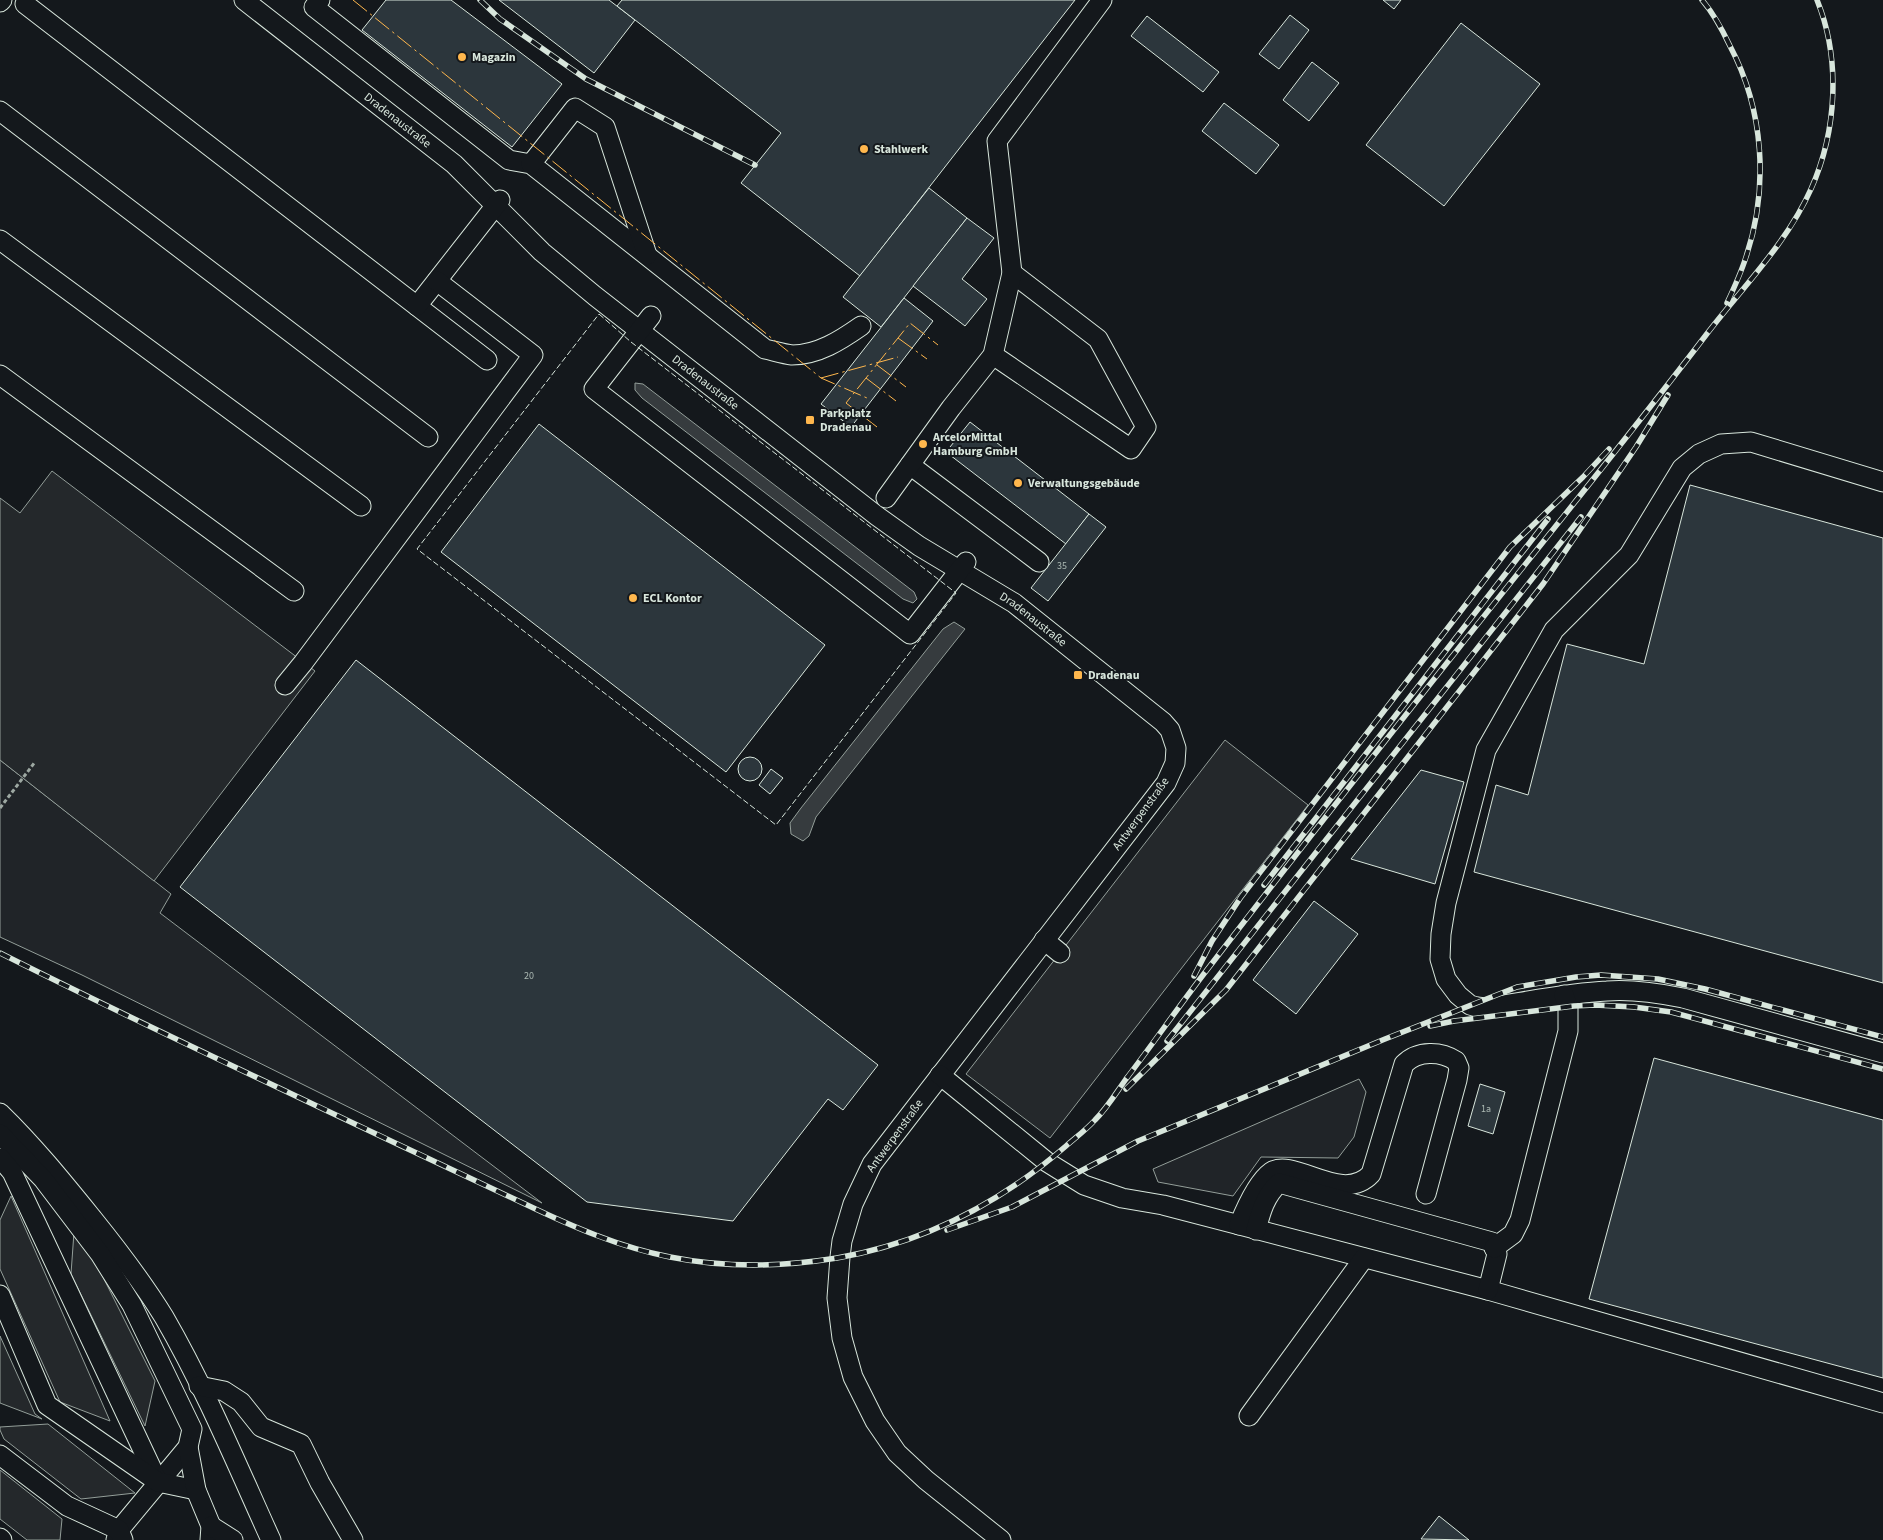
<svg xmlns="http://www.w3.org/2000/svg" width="1883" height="1540" viewBox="0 0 1883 1540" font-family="'Source Sans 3',sans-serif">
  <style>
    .green { fill: #202428; stroke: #939e99 }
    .parking { fill: #24282b; stroke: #939e99 }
    .water { fill: #363b3e; stroke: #939e99 }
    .building { fill: #2c363c; stroke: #d8e6dc }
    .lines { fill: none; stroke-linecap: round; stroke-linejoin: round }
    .minor-casing { stroke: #d8e6dc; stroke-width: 21 }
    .path { stroke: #9da8a2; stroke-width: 3; stroke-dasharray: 4 2.5; stroke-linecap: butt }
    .minor { stroke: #14181c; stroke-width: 19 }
    .rail-casing { stroke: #d8e6dc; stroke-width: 5.5 }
    .rail { stroke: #14181c; stroke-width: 4; stroke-dasharray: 11; stroke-linecap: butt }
    .fence { stroke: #d8e6dc; stroke-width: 1; stroke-dasharray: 6 2.5; stroke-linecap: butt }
    .power { stroke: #ffb74d; stroke-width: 1; stroke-dasharray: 18 4 2.5 4; stroke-linecap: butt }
    .poi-dot { fill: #ffb74d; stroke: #14181c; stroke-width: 2 }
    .labels { text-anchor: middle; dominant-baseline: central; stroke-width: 4; stroke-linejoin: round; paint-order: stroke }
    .number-label { font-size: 10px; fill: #adbab4 }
    .poi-label { font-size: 12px; font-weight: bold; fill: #d8e6dc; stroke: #14181c; text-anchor: start }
    .street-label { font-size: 12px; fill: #d8e6dc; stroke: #14181c }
  </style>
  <rect width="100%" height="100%" fill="#14181c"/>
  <!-- green -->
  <g class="green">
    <path d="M 0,760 L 171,894 L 160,913 L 542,1203 L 82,975 L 0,937 Z"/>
    <path d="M 1359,1079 L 1366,1092 L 1354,1137 L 1338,1158 L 1261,1157 L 1233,1196 L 1158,1182 L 1153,1169 Z"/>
  </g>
  <!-- parking -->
  <g class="parking">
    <path d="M 52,471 L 315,671 L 154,881 L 0,760 L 0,498 L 20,513 Z"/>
    <path d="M 1225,740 L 1308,805 L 1050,1138 L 966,1074 Z"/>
    <path d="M 11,1196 L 110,1421 L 60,1402 L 0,1269 L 0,1220 Z"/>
    <path d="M 74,1232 L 97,1265 L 155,1381 L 145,1426 L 71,1274 Z"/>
    <path d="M 0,1336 L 35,1414 L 42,1419 L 0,1403 Z"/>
    <path d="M 48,1424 L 135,1493 L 81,1499 L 4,1439 L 0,1430 L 0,1427 Z"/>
    <path d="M 0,1470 L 62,1519 L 60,1540 L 27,1540 L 0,1519 Z"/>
  </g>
  <!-- water -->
  <g class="water">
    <path d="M 635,383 L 643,384 L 914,592 L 917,599 L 913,603 L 903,599 L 642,398 L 635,390 Z"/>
    <path d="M 954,622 L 965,629 L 816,817 L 809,836 L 803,841 L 791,834 L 790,823 L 801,808 L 943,629 Z"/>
  </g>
  <!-- building -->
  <g class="building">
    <path d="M 386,0 L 451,0 L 562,84 L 512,147 L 362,30 Z"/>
    <path d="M 499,0 L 609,0 L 635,20 L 594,73 Z"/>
    <path d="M 622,0 L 1075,0 L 860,276 L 741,183 L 781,133 L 617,6 Z"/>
    <path d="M 1383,0 L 1401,0 L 1394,9 Z"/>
    <path d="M 1290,15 L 1309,30 L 1279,69 L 1259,54 Z"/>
    <path d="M 1147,16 L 1219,72 L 1203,92 L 1131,36 Z"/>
    <path d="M 1461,23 L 1540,84 L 1444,206 L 1366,145 Z"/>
    <path d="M 1312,62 L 1339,83 L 1309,121 L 1283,100 Z"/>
    <path d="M 1224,103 L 1279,145 L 1256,174 L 1202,131 Z"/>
    <path d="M 929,188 L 967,218 L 881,327 L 843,297 Z"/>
    <path d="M 967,218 L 994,238 L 962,279 L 987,299 L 965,326 L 913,286 Z"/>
    <path d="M 904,298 L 933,321 L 851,427 L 821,404 Z"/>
    <path d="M 970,422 L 1089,514 L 1066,544 L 946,452 Z"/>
    <path d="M 539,424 L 825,645 L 726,772 L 441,552 Z"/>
    <path d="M 1690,485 L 1883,538 L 1883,983 L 1474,872 L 1496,785 L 1528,795 L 1567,644 L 1644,664 Z"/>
    <path d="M 1089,514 L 1106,527 L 1048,601 L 1031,588 Z"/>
    <path d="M 356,660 L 878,1065 L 843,1110 L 828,1099 L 733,1221 L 587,1202 L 180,887 Z"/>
    <circle cx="750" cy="769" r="12"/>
    <path d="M 771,769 L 783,778 L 770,794 L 759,785 Z"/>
    <path d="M 1421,770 L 1464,782 L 1435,884 L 1351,859 Z"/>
    <path d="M 1314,901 L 1358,934 L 1296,1014 L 1253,980 Z"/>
    <path d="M 1654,1058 L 1883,1120 L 1883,1378 L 1589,1299 Z"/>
    <path d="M 1480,1084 L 1505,1092 L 1493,1134 L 1468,1126 Z"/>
    <path d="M 1439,1516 L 1469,1540 L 1421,1539 Z"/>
  </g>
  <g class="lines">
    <!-- minor casing -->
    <g class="minor-casing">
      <g id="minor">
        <path id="s1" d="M 244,0 L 454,164 L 542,252 L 595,296 L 877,516 L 919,546 L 1014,603 L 1163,722 L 1170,730 L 1176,748 L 1175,763 L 1166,783 L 872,1164 L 853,1204 L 842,1241 L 840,1257 L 837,1298 L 842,1338 L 853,1377 L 875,1421 L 897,1453 L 926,1480 L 1001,1540"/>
        <path d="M 320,0 L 314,7 L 509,160 L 531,164 L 765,349 C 774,351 784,354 792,355 C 818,355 841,340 861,326"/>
        <path d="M 0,2 L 2,0"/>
        <path d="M 25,4 L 487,360"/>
        <path d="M 0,111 L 428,437"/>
        <path d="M 531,164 L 575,108 L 605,127 L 647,255"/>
        <path d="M 0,240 L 361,506"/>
        <path d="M 417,306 L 500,200"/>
        <path d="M 651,316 L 594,389 L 910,634 L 966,562"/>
        <path d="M 993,355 L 1131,449 L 1146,427 L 1098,339 L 1012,273"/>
        <path d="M 0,375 L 294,591"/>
        <path d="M 910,465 L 1039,562"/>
        <path d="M 1883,482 L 1751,442 L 1721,444 L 1699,454 L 1682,468 L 1629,555 L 1554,630 L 1486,750 L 1446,903 L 1441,934 L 1440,959 L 1446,979 L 1458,995 L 1470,1005 L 1477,1007 L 1485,1008 C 1525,1002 1566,993 1607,991 C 1632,989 1658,993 1683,998 L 1883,1053"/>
        <path d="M 886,498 L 951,408 L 993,355 L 1012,273 L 997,141 L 1102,0"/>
        <path d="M 285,685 L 303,663 L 533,355 L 437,281"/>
        <path d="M 1044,940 L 1060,953"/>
        <path d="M 940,1075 L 1047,1162 L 1084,1185 L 1122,1198 L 1163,1205 L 1488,1290 L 1883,1403"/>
        <path d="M 0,1113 C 34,1146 63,1182 93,1219 C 118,1250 143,1283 164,1317 C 205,1388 237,1465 271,1540"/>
        <path d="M 0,1134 L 43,1179 L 100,1254 L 132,1305 L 192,1429 L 188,1447 L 119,1530 L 116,1540"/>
        <path d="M 0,1158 L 12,1172 L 158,1482"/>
        <path d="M 1239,1225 C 1245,1210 1257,1182 1271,1172 C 1294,1157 1342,1205 1371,1174 L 1404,1064 C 1418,1050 1441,1051 1456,1061 L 1459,1068 L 1457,1080 L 1426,1194"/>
        <path d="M 1256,1230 C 1261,1211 1265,1196 1279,1183 L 1492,1242 L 1497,1254 L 1488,1290"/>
        <path d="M 1494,1248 L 1513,1234 L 1520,1220 L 1568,1031 L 1568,1007 L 1564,995"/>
        <path d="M 0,1295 L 47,1405 L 158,1482 L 196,1490"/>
        <path d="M 199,1386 L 224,1391 L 241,1402 L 261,1427 L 301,1444 L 320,1483 L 353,1540"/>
        <path d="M 1249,1416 L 1364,1258"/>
        <path d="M 188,1447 L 196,1490 L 211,1526 L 210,1540"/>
        <path d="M 0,1455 L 67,1506 L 119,1530 L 123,1540"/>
        <path d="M 211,1526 L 233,1540"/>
        <path d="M 0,1538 L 2,1540"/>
      </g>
    </g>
    <!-- path -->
    <path class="path" d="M 0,808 L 35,762"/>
    <!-- minor -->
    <use href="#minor" class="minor"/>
    <!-- rail casing -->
    <g class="rail-casing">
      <g id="rail">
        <path d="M 480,0 L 500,19 L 586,79 L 755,165"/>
        <path d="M 1702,0 C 1714,14 1722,29 1730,46 C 1764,110 1769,188 1746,257 C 1741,273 1734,288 1727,303"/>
        <path d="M 1264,885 L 1548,519"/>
        <path d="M 0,953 C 135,1021 271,1084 408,1149 C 447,1167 486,1186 525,1204 C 571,1226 619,1247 670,1257 C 725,1268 781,1267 837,1258 C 923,1243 1000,1203 1066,1146 C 1075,1138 1086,1130 1095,1120 C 1107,1108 1116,1093 1126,1079 C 1152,1045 1177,1009 1203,975 C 1287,866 1372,757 1458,649 C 1540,545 1625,441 1706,335 C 1742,288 1787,243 1811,189 C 1837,131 1841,59 1817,0"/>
        <path d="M 1194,976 L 1212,941 L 1241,897 L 1510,547 L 1583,477 L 1609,449"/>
        <path d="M 1430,1026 L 1454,1021 L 1574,1006 L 1595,1005 L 1634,1007 L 1671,1012 L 1883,1069"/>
        <path d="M 1167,1041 L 1581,517"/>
        <path d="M 1126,1089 L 1226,990 L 1543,584 L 1636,447 L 1668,395"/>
        <path d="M 947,1230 L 1012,1207 L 1138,1141 L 1385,1039 L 1517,987 L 1576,977 L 1601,975 L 1658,979 L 1705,989 L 1883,1037"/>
      </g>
    </g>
    <!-- rail -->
    <use href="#rail" class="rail"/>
    <!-- fence -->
    <path class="fence" d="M 599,314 L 631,342 L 956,593 L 776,825 L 417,549 Z"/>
    <!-- power -->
    <g class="power">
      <path d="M 353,0 L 821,378 L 867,398"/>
      <path d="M 898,338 L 927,359"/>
      <path d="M 877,365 L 906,387"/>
      <path d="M 821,378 L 898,357"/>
      <path d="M 866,378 L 896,401"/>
      <path d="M 877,427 L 846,403 L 910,323 L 938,345"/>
    </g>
  </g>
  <!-- markers -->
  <g class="poi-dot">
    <circle cx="462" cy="57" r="5"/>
    <circle cx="864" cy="149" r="5"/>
    <rect x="805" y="415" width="10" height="10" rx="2.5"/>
    <circle cx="923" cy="444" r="5"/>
    <circle cx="1018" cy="483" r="5"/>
    <circle cx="633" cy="598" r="5"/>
    <rect x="1073" y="670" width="10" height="10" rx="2.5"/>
  </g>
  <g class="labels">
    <!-- number labels -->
    <g class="number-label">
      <text x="1062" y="566">35</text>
      <text x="529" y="976">20</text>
      <text x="1486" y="1109">1a</text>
    </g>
    <!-- poi labels -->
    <g class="poi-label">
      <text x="472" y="57">Magazin</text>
      <text x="874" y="149">Stahlwerk</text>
      <text x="820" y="413">Parkplatz<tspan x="820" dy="14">Dradenau</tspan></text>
      <text x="933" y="437">ArcelorMittal<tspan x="933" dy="14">Hamburg GmbH</tspan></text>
      <text x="1028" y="483">Verwaltungsgebäude</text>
      <text x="643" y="598">ECL Kontor</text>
      <text x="1088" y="675">Dradenau</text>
    </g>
    <!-- street labels -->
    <g class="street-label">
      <text stroke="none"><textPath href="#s1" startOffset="195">Dradenaustraße</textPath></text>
      <text stroke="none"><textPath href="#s1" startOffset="600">Dradenaustraße</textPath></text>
      <text stroke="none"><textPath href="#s1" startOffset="1005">Dradenaustraße</textPath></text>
      <text transform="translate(1141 814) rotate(-54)">Antwerpenstraße</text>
      <text transform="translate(895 1136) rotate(-54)">Antwerpenstraße</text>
    </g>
  </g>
</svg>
